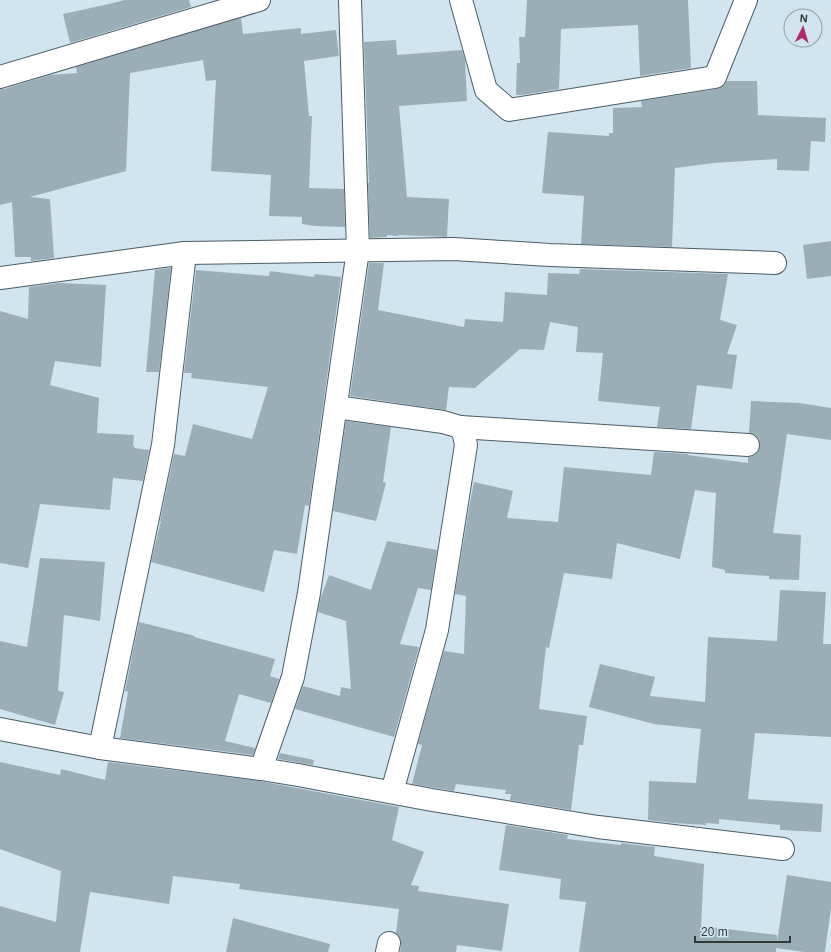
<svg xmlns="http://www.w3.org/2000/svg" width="831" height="952" viewBox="0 0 831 952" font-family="Helvetica,sans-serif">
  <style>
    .building { fill: #9aaeb8 }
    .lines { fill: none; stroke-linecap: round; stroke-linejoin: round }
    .minor-casing { stroke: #4a5d65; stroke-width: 24 }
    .minor { stroke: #fff; stroke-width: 22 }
  </style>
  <rect width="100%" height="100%" fill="#d0e5ef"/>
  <!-- building -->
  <g class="building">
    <path d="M 125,0 L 189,0 L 191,7 L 70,43 L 63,14 L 109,4 Z"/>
    <path d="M 527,0 L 688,0 L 691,68 L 640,76 L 638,25 L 561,29 L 559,89 L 522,95 L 516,95 L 517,63 L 520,63 L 519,37 L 525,37 Z"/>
    <path d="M 241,18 L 243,34 L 301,28 L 301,34 L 336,30 L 339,56 L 304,61 L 309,116 L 312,116 L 309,188 L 344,189 L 345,227 L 315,226 L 302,224 L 302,217 L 269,216 L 271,175 L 211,171 L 216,80 L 206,81 L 203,60 L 130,73 L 126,171 L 30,197 L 50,199 L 54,258 L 31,261 L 31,257 L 15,257 L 12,202 L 0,205 L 0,89 L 4,89 L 50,75 L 77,73 L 76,67 Z"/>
    <path d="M 396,40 L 397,55 L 462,50 L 465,60 L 467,101 L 399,106 L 407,197 L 449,199 L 447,237 L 398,235 L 398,236 L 387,235 L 387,237 L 370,238 L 368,183 L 369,183 L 364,42 Z"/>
    <path d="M 727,81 L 757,81 L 758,115 L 826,118 L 825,142 L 811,141 L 809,171 L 777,170 L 777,159 L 714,163 L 675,168 L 672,247 L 581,244 L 584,196 L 542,193 L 548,132 L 609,136 L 609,133 L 613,133 L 613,108 L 642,107 L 641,101 L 717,89 L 723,86 Z"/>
    <path d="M 831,241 L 831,276 L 807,279 L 803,245 Z"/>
    <path d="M 369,263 L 384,263 L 378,310 L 464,327 L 465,319 L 503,322 L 505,292 L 547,295 L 548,273 L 579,274 L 580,269 L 728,274 L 720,320 L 737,325 L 727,354 L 737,355 L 732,389 L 697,385 L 691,429 L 657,427 L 660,407 L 598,401 L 603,353 L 576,352 L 578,327 L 550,322 L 544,350 L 520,349 L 475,388 L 449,387 L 446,410 L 350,396 Z"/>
    <path d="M 169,268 L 171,268 L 159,372 L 146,372 L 155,270 Z"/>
    <path d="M 196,270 L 269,276 L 270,271 L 314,277 L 315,274 L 341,277 L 309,506 L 305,505 L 297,554 L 274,550 L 264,592 L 151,562 L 161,521 L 160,521 L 174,454 L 185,456 L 193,424 L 252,439 L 268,387 L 191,378 L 192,373 L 184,373 Z"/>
    <path d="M 59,283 L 106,285 L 101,367 L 55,361 L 50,385 L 99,398 L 97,433 L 134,435 L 133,446 L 135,446 L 134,448 L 149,450 L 143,481 L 113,478 L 110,510 L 40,504 L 28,568 L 0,563 L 0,311 L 28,319 L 29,287 Z"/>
    <path d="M 751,401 L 799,403 L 831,408 L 831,440 L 787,434 L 773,533 L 801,535 L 799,580 L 769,579 L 769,576 L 725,573 L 725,570 L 712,567 L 716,493 L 695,490 L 680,559 L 617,543 L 612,579 L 564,573 L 549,648 L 546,647 L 539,709 L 587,716 L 583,745 L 579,745 L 571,810 L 510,800 L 511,794 L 505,794 L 506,790 L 456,784 L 454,791 L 412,784 L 422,745 L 418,744 L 444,651 L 464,654 L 466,596 L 455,594 L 469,508 L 474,482 L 513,491 L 507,518 L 558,522 L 564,467 L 651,475 L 654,452 L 688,454 L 688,455 L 748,463 L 748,457 L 754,456 L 758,452 L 760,445 L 759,439 L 755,435 L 749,433 Z"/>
    <path d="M 346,421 L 391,427 L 383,482 L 386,483 L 376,521 L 333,511 Z"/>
    <path d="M 387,541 L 437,550 L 431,590 L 418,588 L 400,644 L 419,647 L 394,737 L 295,709 L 303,686 L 340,696 L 341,687 L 351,689 L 346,621 L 318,612 L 320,600 L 329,575 L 371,590 Z"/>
    <path d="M 40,558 L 105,562 L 100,621 L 64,615 L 58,691 L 64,692 L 55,725 L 0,709 L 0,641 L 27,647 Z"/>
    <path d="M 780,590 L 826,592 L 823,644 L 831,644 L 831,737 L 755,733 L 748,799 L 823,804 L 821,832 L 780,830 L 780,825 L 719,819 L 719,824 L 706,823 L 706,825 L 673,823 L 648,820 L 649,781 L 696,783 L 701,729 L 654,724 L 589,707 L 600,664 L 655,677 L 650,696 L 705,702 L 708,637 L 777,641 Z"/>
    <path d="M 139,622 L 195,636 L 194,637 L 275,659 L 270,676 L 279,679 L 271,703 L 239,694 L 225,741 L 255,748 L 253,755 L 120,738 L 128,692 L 125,691 Z"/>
    <path d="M 280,753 L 314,760 L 313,765 L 278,759 Z"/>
    <path d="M 0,762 L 60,775 L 61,769 L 105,780 L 108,762 L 259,781 L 399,807 L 392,840 L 424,852 L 411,885 L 419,886 L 418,891 L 509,904 L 502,951 L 457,945 L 456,952 L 400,952 L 401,945 L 401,940 L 396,933 L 399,909 L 239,889 L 240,884 L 173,876 L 169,904 L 90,892 L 80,952 L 0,952 L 0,906 L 56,922 L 61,871 L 0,849 Z"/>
    <path d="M 506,825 L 568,835 L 567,839 L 621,845 L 621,843 L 655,847 L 654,856 L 704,864 L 701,926 L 777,935 L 777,942 L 787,875 L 831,882 L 831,908 L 825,952 L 804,952 L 776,948 L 776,952 L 579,952 L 586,902 L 559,899 L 561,879 L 499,870 Z"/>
    <path d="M 233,918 L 330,944 L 328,952 L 226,952 Z"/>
  </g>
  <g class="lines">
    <!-- minor casing -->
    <g class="minor-casing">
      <g id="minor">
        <path d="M 461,0 L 486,90 L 509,110 L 715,77 L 746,0"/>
        <path d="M 0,77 L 259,0"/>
        <path d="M 0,278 L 185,253 L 454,249 L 550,255 L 775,263"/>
        <path d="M 336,407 L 443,422 L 460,427 L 464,435 L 466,445 L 437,630 L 392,792"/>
        <path d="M 460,427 L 748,445"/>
        <path d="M 0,729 L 100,748 L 261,769 L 298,775 L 432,800 L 598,827 L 783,849"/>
        <path d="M 100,748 L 163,445 L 185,253"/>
        <path d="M 261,769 L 293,677 L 309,593 L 358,250 L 350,0"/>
        <path d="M 387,952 L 389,943"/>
      </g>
    </g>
    <!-- minor -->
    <use href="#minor" class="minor"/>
  </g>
  <!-- north arrow -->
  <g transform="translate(803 28) rotate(5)"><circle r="19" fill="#d0e5ef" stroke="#90a0a7"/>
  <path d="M0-3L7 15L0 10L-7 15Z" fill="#b02a6e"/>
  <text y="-6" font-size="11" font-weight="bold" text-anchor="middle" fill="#30383c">N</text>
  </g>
  <!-- scale -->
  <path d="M695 936v6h95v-6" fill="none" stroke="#30383c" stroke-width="2"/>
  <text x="701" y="936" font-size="12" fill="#30383c" stroke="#d0e5ef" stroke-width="3" paint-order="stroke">20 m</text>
</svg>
